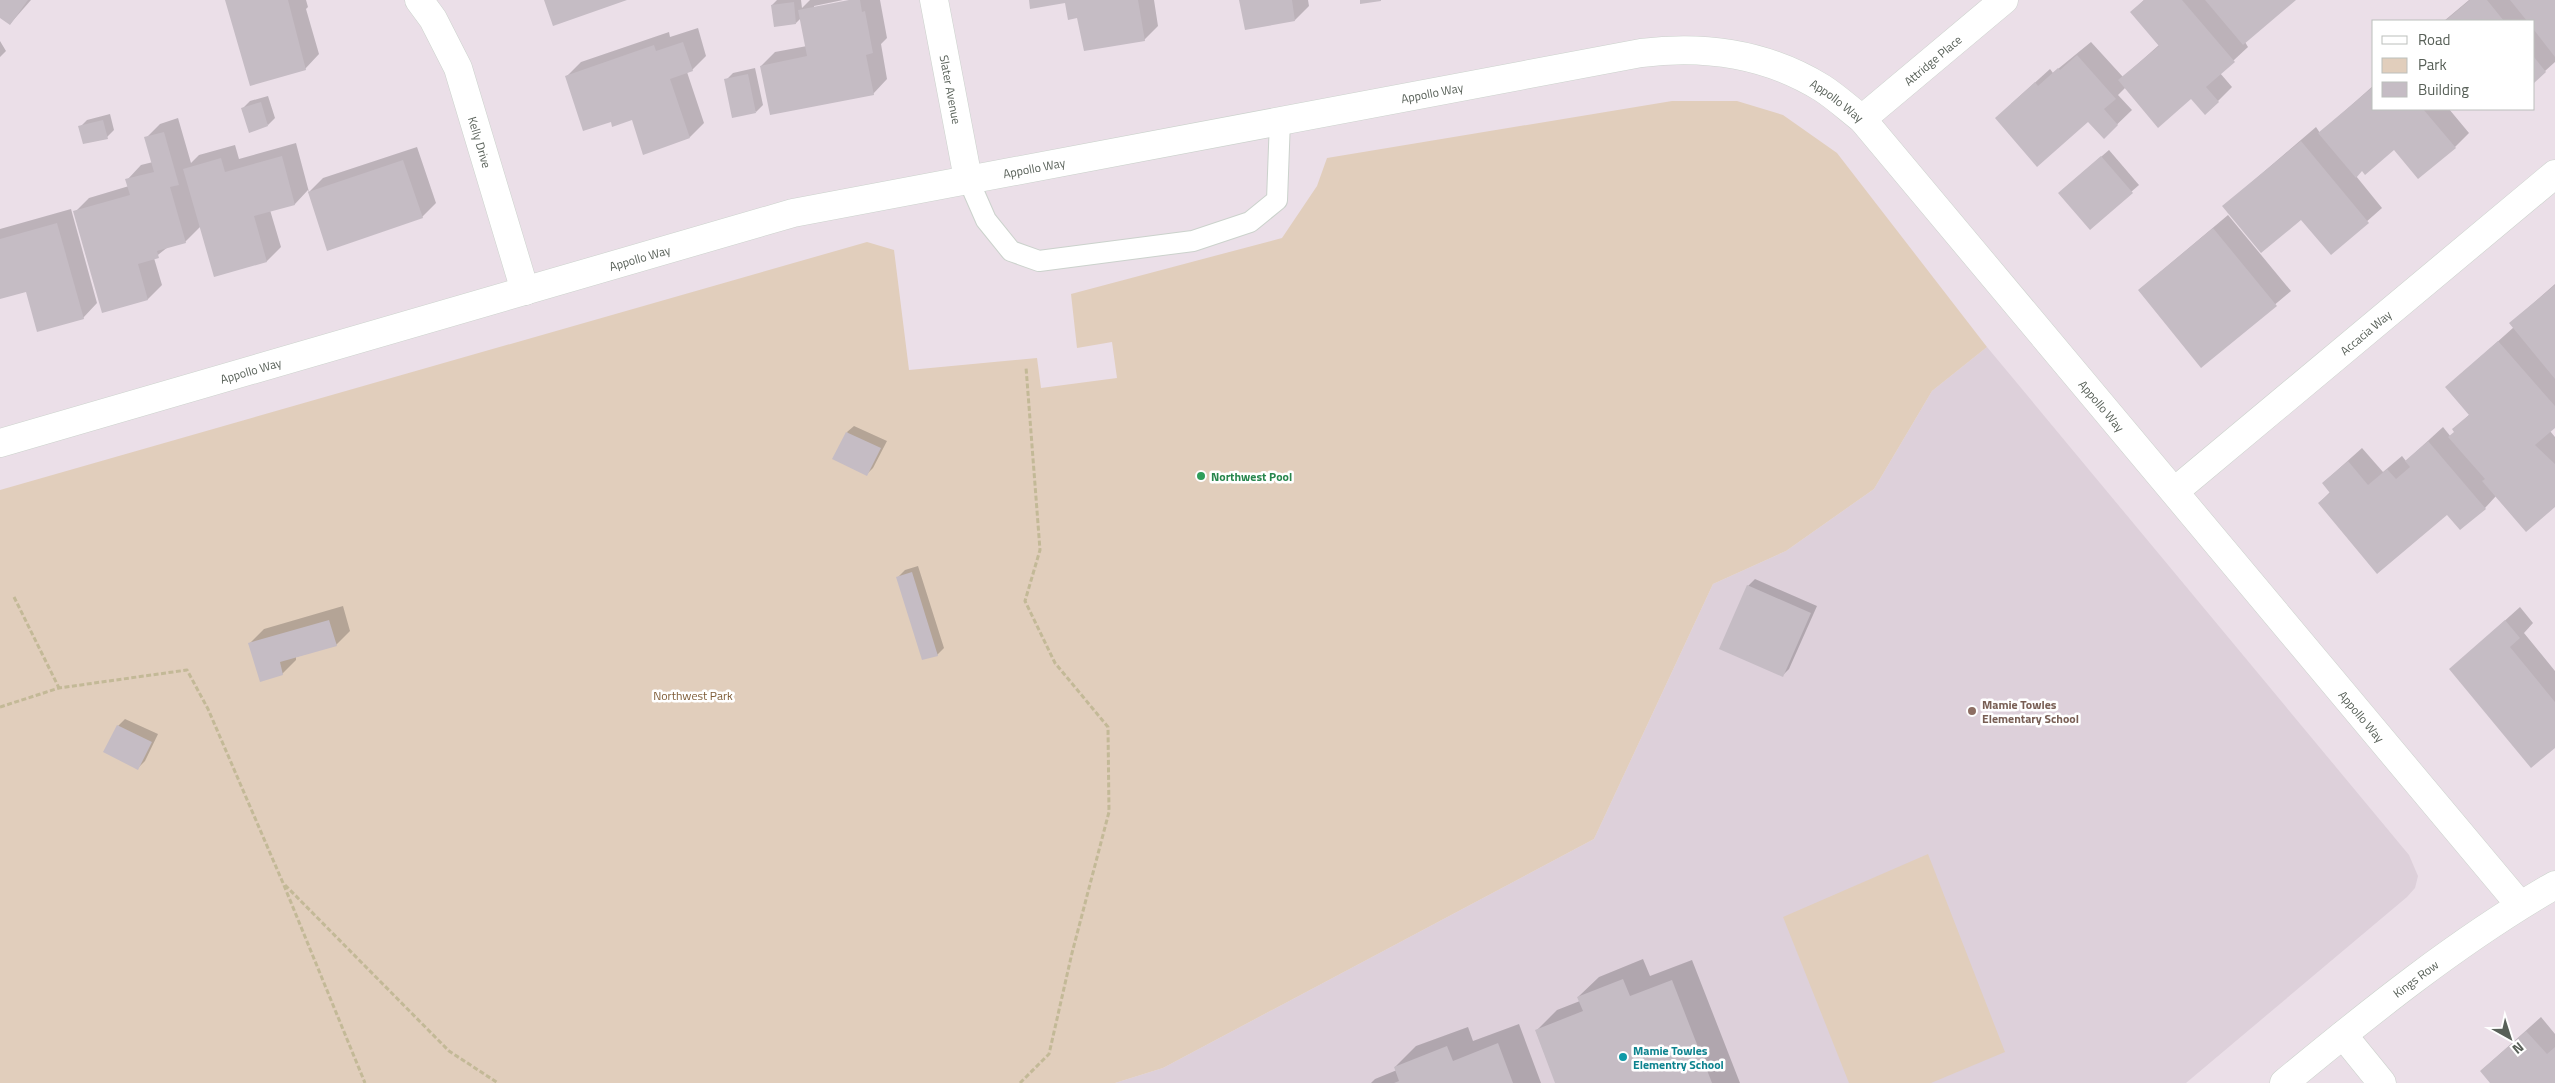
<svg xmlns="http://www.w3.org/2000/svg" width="2555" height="1083" viewBox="0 0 2555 1083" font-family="'Titillium Web',sans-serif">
	<rect width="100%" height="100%" fill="#ebdfe8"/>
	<path fill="#ddd0da" d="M1987,347l422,508 9,21 -3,12 -8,9 -221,186h-1071l48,-15 431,-229 119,-255 73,-33 88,-62 58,-98z"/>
	<path fill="#e1cebc" d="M1672,101h65l46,14 54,38 150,194 -55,44 -58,98 -88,62 -73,33 -119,255 -431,229 -48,15h-1115v-593l867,-248 27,8 15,120 128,-12 4,30 76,-10 -5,-36 -35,6 -6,-54 211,-56 35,-52 10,-28z
		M1928,854l77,198 -74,31h-82l-66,-166z"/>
	<path fill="#0003" d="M0,0h31l-21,24 -10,-7z
		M227,0h79l2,7 -2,2 13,45 -14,15z
		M777,0h24l1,8 8,-8h33l-29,6v2l42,-8h24l7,38 -6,6 6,35 -14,15 -112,-28 14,-14 32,-6 -6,-28 -5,5 -24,-18z
		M1030,0h124l4,26 -14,14 -66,-23 -12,-16z
		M1241,0h67l1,6 -14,14z
		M2144,0h150l-49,42 3,5 -28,26 12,14 -14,14 -92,-14 -8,8 14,15 -28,27 -16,-17 -77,-16 39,-35 3,4 38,-31 32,35 36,-32 -27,-33z
		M2469,0h86v62l-21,19v-60h-90z
		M698,28l8,28 -14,14 -5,2 17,51 -14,14 -57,-18 -21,1 -45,-44 14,-14 88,-30 1,5z
		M0,41l6,10 -6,6z
		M755,68l8,37 -7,7 -30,-32 7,-7z
		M2374,85v24h75l20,24 -14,14 -61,1 -32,22 -6,6 26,32 -51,45 -29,-35 -78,-12 92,-79 4,6z
		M268,96l7,22 -7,7 -25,-17 7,-7z
		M110,114l4,16 -7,7 -27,-10 7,-7z
		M178,118l13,45 8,-8 36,-10 4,14 57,-16 13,49 14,-14 94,-31 19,56 -14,14 -94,32 -20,-59 -13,14 -25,6 11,37 -14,14 -52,15 -14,-50 -16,16 -17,5 -14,11 8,27 -14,14 -45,13 -28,-100 14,-14 40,-12 -2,-6 14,-15 12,-3 -7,-24 14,-14z
		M2109,150l30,35 -49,43 -23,-42z
		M71,209l26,94 -14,15 -56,-27 -27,7v-69z
		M2228,215l63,76 -89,75 -63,-76z
		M2555,284v142l-5,5 5,6v68l-59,-9 -11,12 -38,5 -128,-10 11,-11 -7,-9 39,-35 21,24 19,-16 4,5 37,-34 8,10 5,-5 -2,-3 16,-15 -23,-27 67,-60 -3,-4z
		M854,426l33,15 -14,27 -7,7 -19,-43z
		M918,566l26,82 -7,7 -39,-78 7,-7z
		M1755,579l62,27 -28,63 -7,7 -34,-90z
		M343,606l7,25 -14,14 -40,12v3l-14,14 -32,-31 14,-14z
		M2520,607l13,16 -9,10 31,38v76l-104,-78z
		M125,719l33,15 -13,27 -7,7 -20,-42z
		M1643,959l7,17 42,-16 48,123h-184l-20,-52 21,-21 23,-9 -2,-4 21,-20z
		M2541,1017l14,17v49h-63l-11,-12z
		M1519,1024l22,59h-170l4,-4 22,-9 -2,-3 21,-21 52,-19 5,14z"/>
	<path fill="#c5bcc4" d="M0,0h28l-18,25 -10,-7z
		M225,0h63l18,70 -56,16z
		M544,0h83l-74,26z
		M849,0h11l2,12 3,-1 8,42 -7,2 8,40 -104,20 -10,-49 47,-10 -9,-46z
		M1029,0h109l7,41 -61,10 -7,-33 -9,2 -3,-17 -35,6z
		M1239,0h53l3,21 -50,9z
		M1360,0h21v1l-21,3z
		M2144,0h38l53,62 -29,25 13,15 -14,13 -14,-16 -33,29 -40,-48 41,-34 -29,-34z
		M2205,0h91l-53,45z
		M2470,0h17l17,21h-59z
		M2510,0h45v57l-21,-27v-9h-7z
		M794,2l2,22 -22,3 -3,-22z
		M683,42l10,29 -23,8 20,59 -47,17 -11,-35 -20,7 -1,-5 -28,9 -18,-55 89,-31 2,6z
		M2077,55l39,44 -12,10 14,16 -14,14 -16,-17 -51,45 -42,-49 40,-36 3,4 20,-18 2,2z
		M2534,57l12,15 -12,11z
		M748,74l8,39 -24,5 -8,-39z
		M2374,86v23h49l33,39 -38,31 -24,-29 -29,25 -3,-4 -6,7 -38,-45z
		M261,102l7,24 -19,7 -8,-25z
		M103,120l5,19 -25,5 -5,-18z
		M164,132l15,53 -9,2 16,56 -29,8 2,7 -21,6 10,36 -46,13 -29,-102 57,-16 -5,-16 29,-7 -10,-35z
		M2301,141l68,82 -38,32 -30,-35 -40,33 -39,-47z
		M282,156l13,49 -41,11 13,46 -53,15 -31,-108 38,-11 4,14z
		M2101,156l32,37 -43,37 -32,-37z
		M403,160l20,58 -96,33 -19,-59z
		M57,223l27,96 -47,13 -11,-40 -26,7v-60z
		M2213,228l64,78 -76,62 -63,-78z
		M2555,285v94l-46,-56z
		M2498,341l57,65v22l-20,17 20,19v43l-29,25 -44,-51 3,-2 -37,-42 6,-5 -2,-3 17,-14 -24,-28z
		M846,432l35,16 -14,28 -35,-17z
		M2428,441l58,68 -26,21 -13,-15 -70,59 -59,-71 12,-10 -8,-10 26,-22 20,24 19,-16 9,10 14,-12 -5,-6z
		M912,572l26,84 -16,4 -26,-83z
		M1747,585l64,28 -28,64 -64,-28z
		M329,620l8,26 -57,16 3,13 -23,7 -12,-39z
		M2505,620l15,18 -10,9 45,55v46l-24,20 -82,-99z
		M117,725l35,17 -14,28 -35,-18z
		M1623,979l7,17 42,-16 40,103h-157l-20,-53 48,-19 -6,-14z
		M2526,1031l21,23 8,-7v36h-65l-10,-12z
		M1498,1043l15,40h-119l5,-2 -5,-14 53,-21 6,15z"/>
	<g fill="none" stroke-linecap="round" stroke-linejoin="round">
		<g stroke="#cbd2cc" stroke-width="22">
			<path id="service" d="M968,179l18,41 25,31 28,10 154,-20 57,-19 27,-22 3,-80"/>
		</g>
		<g stroke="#cbd2cc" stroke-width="29">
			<g id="minor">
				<path id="s1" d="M419,0l14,19 25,49 67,223"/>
				<path id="s2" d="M934,0l34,179"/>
				<path id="s3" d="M1862,119l142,-119"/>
				<path id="s4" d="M0,443l793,-230 848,-160c64,-8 126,1 181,35 14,9 27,21 40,31l658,786"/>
				<path id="s5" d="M2175,491l380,-317"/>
				<path d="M2343,1035l39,48"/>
			</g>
		</g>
		<g stroke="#cad3cb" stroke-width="29">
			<g id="secondary">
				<path id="s6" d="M2284,1083c86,-71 174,-142 271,-198"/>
			</g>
		</g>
		<path stroke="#c3b997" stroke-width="3" stroke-dasharray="5 2.5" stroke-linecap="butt" d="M14,597l45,91
			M0,707l59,-19 128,-18 21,39 75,174 82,200
			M285,885l164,166 49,32
			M1020,1083l29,-29 23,-101 37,-141 -1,-85 -53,-64 -30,-62 15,-51 -14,-183"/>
		<use href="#service" stroke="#fff" stroke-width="20"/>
		<use href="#minor" stroke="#fff" stroke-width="28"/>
		<use href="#secondary" stroke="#fff" stroke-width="28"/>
	</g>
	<circle fill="#2e9e5b" stroke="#fff" stroke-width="2" cx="1201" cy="476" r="5"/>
	<circle fill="#8d6e63" stroke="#fff" stroke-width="2" cx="1972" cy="711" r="5"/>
	<circle fill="#0f9aa8" stroke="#fff" stroke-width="2" cx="1623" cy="1057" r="5"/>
	<g text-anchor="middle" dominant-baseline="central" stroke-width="5" stroke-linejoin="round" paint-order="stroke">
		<g font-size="12" fill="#586058" stroke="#fff">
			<text stroke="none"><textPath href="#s3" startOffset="92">Attridge Place</textPath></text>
			<text stroke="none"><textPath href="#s2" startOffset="91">Slater Avenue</textPath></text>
			<text stroke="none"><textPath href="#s4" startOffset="1476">Appollo Way</textPath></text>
			<text stroke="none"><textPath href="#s4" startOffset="1896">Appollo Way</textPath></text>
			<text stroke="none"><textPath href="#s1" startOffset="156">Kelly Drive</textPath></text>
			<text stroke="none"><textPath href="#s4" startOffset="1071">Appollo Way</textPath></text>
			<text stroke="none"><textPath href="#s4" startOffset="666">Appollo Way</textPath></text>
			<text stroke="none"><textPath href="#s5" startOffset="248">Accacia Way</textPath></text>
			<text stroke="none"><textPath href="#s4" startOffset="261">Appollo Way</textPath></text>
			<text stroke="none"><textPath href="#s4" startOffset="2301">Appollo Way</textPath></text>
			<text stroke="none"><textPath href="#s4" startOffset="2706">Appollo Way</textPath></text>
			<text stroke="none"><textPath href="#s6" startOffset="168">Kings Row</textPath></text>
		</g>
		<g font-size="12" font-weight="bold" fill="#27864d" stroke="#fff" text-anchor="start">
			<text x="1211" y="476">Northwest Pool</text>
		</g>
		<g font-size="12" fill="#7f5d38" stroke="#fff">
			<text x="693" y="695">Northwest Park</text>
		</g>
		<g font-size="12" font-weight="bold" fill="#785e54" stroke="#fff" text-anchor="start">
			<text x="1982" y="704">Mamie Towles<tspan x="1982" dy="14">Elementary School</tspan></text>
		</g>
		<g font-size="12" font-weight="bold" fill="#0d838f" stroke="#fff" text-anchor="start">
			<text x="1633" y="1050">Mamie Towles<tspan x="1633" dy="14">Elementry School</tspan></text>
		</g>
	</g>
	<rect x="2372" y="20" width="162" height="90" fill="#ffffff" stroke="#bcbfbc"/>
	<rect x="2382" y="36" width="25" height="8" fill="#ffffff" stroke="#bcbfbc"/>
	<text x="2418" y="45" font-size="15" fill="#586058">Road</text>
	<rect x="2382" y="58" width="25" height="15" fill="#e1cebc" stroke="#bcbfbc"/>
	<text x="2418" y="70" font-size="15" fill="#586058">Park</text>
	<rect x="2382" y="82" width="25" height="15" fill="#c5bcc4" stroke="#bcbfbc"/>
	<text x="2418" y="95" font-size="15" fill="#586058">Building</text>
	<g transform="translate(2510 1038) rotate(141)" stroke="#ffffff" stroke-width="4" paint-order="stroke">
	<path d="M0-4L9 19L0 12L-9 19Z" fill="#586058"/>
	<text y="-8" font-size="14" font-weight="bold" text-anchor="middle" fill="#586058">N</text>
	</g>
</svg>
